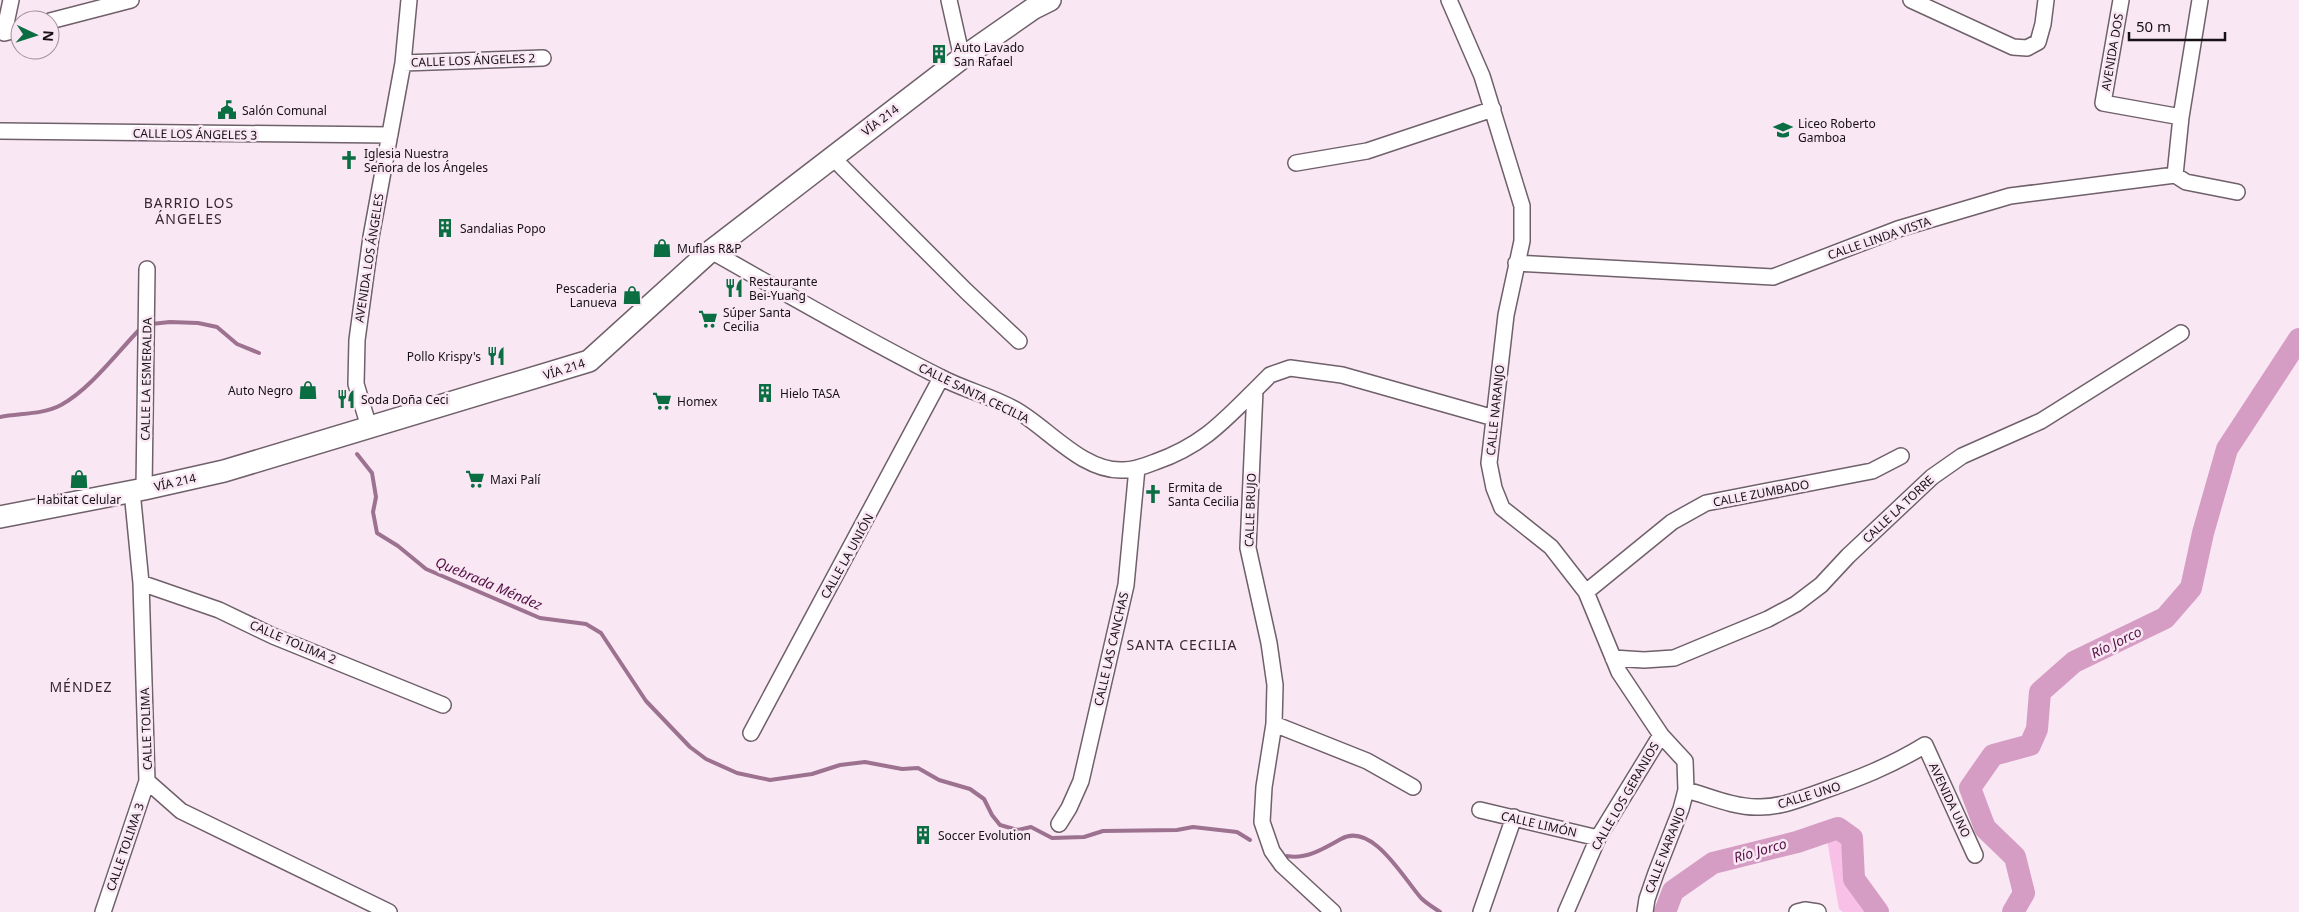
<svg xmlns="http://www.w3.org/2000/svg" width="2299" height="912" viewBox="0 0 2299 912" font-family="'Noto Sans',sans-serif">
	<rect width="100%" height="100%" fill="#f9e7f3"/>
	<path fill="#f8c0e7" d="M1843,839l5,4v37l25,32h-30l-4,-3 -12,-69z"/>
	<g fill="none" stroke-linecap="round" stroke-linejoin="round">
		<path stroke="#9c7290" stroke-width="4" d="M151,324l19,-2 28,1 19,4 20,17 22,9
			M0,417c20,-4 42,-2 61,-12 29,-16 55,-51 78,-75
			M357,454l15,19 4,24 -3,15 4,21 21,13 28,23 114,49 46,6 15,9 45,68 44,46 16,12 31,14 33,7 42,-6 28,-9 25,-3 37,7 16,-1 21,12 31,9 14,10 8,16 8,10 18,5 13,-3 21,11 32,-1 19,-6 74,-1 16,-3 44,5 13,8
			M1287,856c19,4 38,-8 54,-17 31,-18 63,40 80,59 5,5 13,10 19,14"/>
		<path stroke="#d59cc4" stroke-width="22" d="M1665,912l8,-21 40,-28 84,-21 41,-14 14,10 2,41 24,33
			M2013,912l11,-19 -9,-36 -30,-29 -15,-40 23,-33 37,-10 7,-16 3,-37 34,-30 91,-44 26,-30 12,-55 24,-84 72,-110"/>
		<g stroke="#6f606a" stroke-width="18">
			<path id="street" d="M11,0l-7,33 16,-4
				M949,0l13,58
				M1449,0l33,76 40,130v35l-16,74 -17,148 5,25 8,20 49,39 35,45 33,80 42,63 24,26 1,29 -5,19 -25,64 -9,26 -2,13
				M1911,0l102,47 14,1 11,-6 5,-18 3,-24
				M2121,0l-18,103 78,14
				M50,21l81,-21
				M403,63l140,-5
				M0,131l390,4
				M832,157l134,134 53,50
				M1296,163l71,-12 126,-42
				M2175,175l6,-58 19,-117
				M711,251c76,43 151,87 229,126 24,13 52,19 76,33 33,19 67,62 107,60 11,0 22,-4 32,-8 46,-16 67,-39 100,-72
				M1516,263l257,14 125,-48 112,-33 165,-21 11,7 51,10
				M369,427l-13,-43 1,-44 14,-103 32,-174 6,-63
				M144,489l3,-220
				M132,491l9,92 6,198 34,30 208,101
				M141,583l78,27 54,26 170,69
				M1586,592l86,-70 34,-19 166,-32 29,-15
				M1613,658l31,2 30,-2 94,-39 28,-15 25,-19 27,-29 84,-79 30,-21 79,-35 140,-88
				M1274,724l93,37 46,26
				M751,733l190,-355
				M1686,790c23,6 47,17 71,17 22,1 43,-8 63,-15 37,-13 71,-26 105,-47l50,110
				M1480,810l118,28
				M1059,824l10,-16 12,-27 45,-196 11,-117
				M103,912l44,-131
				M1333,912l-51,-47 -10,-14 -10,-29 2,-35 10,-63 1,-39 -6,-42 -21,-95 7,-158 15,-15 20,-7 52,7 152,43
				M1481,912l33,-95
				M1566,912l32,-74 63,-103
				M1797,912l8,-2 13,2"/>
		</g>
		<g stroke="#6f606a" stroke-width="24">
			<path id="secondary" d="M0,517l144,-28 80,-18 365,-110 118,-107 255,-196 72,-50 16,-8"/>
		</g>
		<use href="#street" stroke="#fff" stroke-width="15"/>
		<use href="#secondary" stroke="#fff" stroke-width="21"/>
	</g>
	<defs>
		<g id="building-bare" transform="scale(1.5)"><path d="M-4-6H4V6H1V3H-1V6H-4ZM-2.5-4.3h1.7v1.8h-1.7ZM.8-4.3h1.7v1.8H.8ZM-2.5-1h1.7V.8h-1.7ZM.8-1h1.7V.8H.8Z" fill="#0b6e43" stroke="#f9e7f3" stroke-width="2.5" paint-order="stroke"/></g>
		<g id="civic-bare" transform="scale(1.5)"><path d="M-.6-6.5H3V-4.5H.6V-3L4-1V1h2V6H-6V1h2V-1L-.6-3ZM-1.2 2.5V6h2.4V2.5Z" fill="#0b6e43" stroke="#f9e7f3" stroke-width="2.5" paint-order="stroke"/></g>
		<g id="school-bare" transform="scale(1.5)"><path d="M0-5L7-2L0 1L-7-2ZM-4 1L0 2.5L4 1V4Q0 6-4 4Z" fill="#0b6e43" stroke="#f9e7f3" stroke-width="2.5" paint-order="stroke"/></g>
		<g id="church-bare" transform="scale(1.5)"><path d="M-1.2-6h2.4v3.5h3.3v2.4h-3.3V6h-2.4V-.1h-3.3v-2.4h3.3Z" fill="#0b6e43" stroke="#f9e7f3" stroke-width="2.5" paint-order="stroke"/></g>
		<g id="shop-bare" transform="scale(1.5)"><path d="M-5-2.5h2.3a2.7 3.5 0 0 1 5.4 0H5L5.5 6h-11ZM-1.5-2.5h3a1.5 2.3 0 0 0-3 0Z" fill="#0b6e43" stroke="#f9e7f3" stroke-width="2.5" paint-order="stroke"/></g>
		<g id="restaurant-bare" transform="scale(1.5)"><path d="M-5-6h1v4h1v-4h1v4h1v-4h1v5L-1.5 .5V6h-2V.5L-5-1ZM5-6V6H3V1.5H1.5Q1.5-4 5-6Z" fill="#0b6e43" stroke="#f9e7f3" stroke-width="2.5" paint-order="stroke"/></g>
		<g id="supermarket-bare" transform="scale(1.5)"><path d="M-6-5.5h2.5l.6 2H6L4.5 2H-2.5L-4.4-4H-6ZM-1.5 3.2a1.3 1.3 0 1 0 .1 0ZM3 3.2a1.3 1.3 0 1 0 .1 0Z" fill="#0b6e43" stroke="#f9e7f3" stroke-width="2.5" paint-order="stroke"/></g>
	</defs>
	<g fill-rule="evenodd">
		<use href="#building-bare" x="939" y="54"/>
		<use href="#civic-bare" x="227" y="110"/>
		<use href="#school-bare" x="1783" y="130"/>
		<use href="#church-bare" x="349" y="160"/>
		<use href="#building-bare" x="445" y="228"/>
		<use href="#shop-bare" x="662" y="248"/>
		<use href="#restaurant-bare" x="734" y="288"/>
		<use href="#shop-bare" x="632" y="295"/>
		<use href="#supermarket-bare" x="708" y="319"/>
		<use href="#restaurant-bare" x="496" y="356"/>
		<use href="#shop-bare" x="308" y="390"/>
		<use href="#building-bare" x="765" y="393"/>
		<use href="#restaurant-bare" x="346" y="399"/>
		<use href="#supermarket-bare" x="662" y="401"/>
		<use href="#shop-bare" x="79" y="479"/>
		<use href="#supermarket-bare" x="475" y="479"/>
		<use href="#church-bare" x="1153" y="494"/>
		<use href="#building-bare" x="923" y="835"/>
	</g>
	<g text-anchor="middle" dominant-baseline="central" stroke-width="5" stroke-linejoin="round" paint-order="stroke">
		<g font-size="12" fill="#171115" stroke="#f9e7f3" text-anchor="start">
			<text x="954" y="47">Auto Lavado<tspan x="954" dy="14">San Rafael</tspan></text>
			<text x="242" y="110">Salón Comunal</text>
			<text x="1798" y="123">Liceo Roberto<tspan x="1798" dy="14">Gamboa</tspan></text>
			<text x="364" y="153">Iglesia Nuestra<tspan x="364" dy="14">Señora de los Ángeles</tspan></text>
			<text x="460" y="228">Sandalias Popo</text>
			<text x="677" y="248">Muflas R&amp;P</text>
			<text x="749" y="281">Restaurante<tspan x="749" dy="14">Bei-Yuang</tspan></text>
			<text x="617" y="288" text-anchor="end">Pescaderia<tspan x="617" dy="14">Lanueva</tspan></text>
			<text x="723" y="312">Súper Santa<tspan x="723" dy="14">Cecilia</tspan></text>
			<text x="481" y="356" text-anchor="end">Pollo Krispy's</text>
			<text x="293" y="390" text-anchor="end">Auto Negro</text>
			<text x="780" y="393">Hielo TASA</text>
			<text x="361" y="399">Soda Doña Ceci</text>
			<text x="677" y="401">Homex</text>
			<text x="490" y="479">Maxi Palí</text>
			<text x="1168" y="487">Ermita de<tspan x="1168" dy="14">Santa Cecilia</tspan></text>
			<text x="79" y="499" text-anchor="middle">Habitat Celular</text>
			<text x="938" y="835">Soccer Evolution</text>
		</g>
		<g font-size="12" fill="#171115" stroke="#f9e7f3">
			<text transform="translate(2112 52) rotate(-80)">AVENIDA DOS</text>
			<text transform="translate(473 60) rotate(-2)">CALLE LOS ÁNGELES 2</text>
			<text transform="translate(880 120) rotate(-37)">VÍA 214</text>
			<text transform="translate(195 134) rotate(1)">CALLE LOS ÁNGELES 3</text>
			<text transform="translate(1879 238) rotate(-19)">CALLE LINDA VISTA</text>
			<text transform="translate(369 258) rotate(-81)">AVENIDA LOS ÁNGELES</text>
			<text transform="translate(564 369) rotate(-18)">VÍA 214</text>
			<text transform="translate(146 379) rotate(-89)">CALLE LA ESMERALDA</text>
			<text transform="translate(974 393) rotate(26)">CALLE SANTA CECILIA</text>
			<text transform="translate(1495 410) rotate(-84)">CALLE NARANJO</text>
			<text transform="translate(175 482) rotate(-13)">VÍA 214</text>
			<text transform="translate(1761 493) rotate(-11)">CALLE ZUMBADO</text>
			<text transform="translate(1898 509) rotate(-43)">CALLE LA TORRE</text>
			<text transform="translate(1250 510) rotate(-88)">CALLE BRUJO</text>
			<text transform="translate(847 556) rotate(-61)">CALLE LA UNIÓN</text>
			<text transform="translate(293 642) rotate(23)">CALLE TOLIMA 2</text>
			<text transform="translate(1111 649) rotate(-77)">CALLE LAS CANCHAS</text>
			<text transform="translate(146 729) rotate(-92)">CALLE TOLIMA</text>
			<text transform="translate(1809 795) rotate(-17)">CALLE UNO</text>
			<text transform="translate(1625 796) rotate(-60)">CALLE LOS GERANIOS</text>
			<text transform="translate(1950 800) rotate(65)">AVENIDA UNO</text>
			<text transform="translate(1539 824) rotate(13)">CALLE LIMÓN</text>
			<text transform="translate(125 847) rotate(-71)">CALLE TOLIMA 3</text>
			<text transform="translate(1665 850) rotate(-69)">CALLE NARANJO</text>
		</g>
		<g font-size="14" letter-spacing="1" fill="#362832" stroke="#f9e7f3">
			<text x="189" y="202">BARRIO LOS<tspan x="189" dy="16">ÁNGELES</tspan></text>
			<text x="1182" y="644">SANTA CECILIA</text>
			<text x="81" y="686">MÉNDEZ</text>
		</g>
		<g font-size="14" font-style="italic" fill="#551147" stroke="#f9e7f3">
			<text transform="translate(489 583) rotate(23)">Quebrada Méndez</text>
			<text transform="translate(2116 642) rotate(-26)">Río Jorco</text>
			<text transform="translate(1760 850) rotate(-16)">Río Jorco</text>
		</g>
	</g>
	<g transform="translate(35 35) rotate(94)"><circle r="24" fill="#f9e7f3" stroke="#9f919a"/>
	<path d="M0-4L9 19L0 12L-9 19Z" fill="#0b6e43"/>
	<text y="-8" font-size="14" font-weight="bold" text-anchor="middle" fill="#171115">N</text>
	</g>
	<path d="M2129 32v8h96v-8" fill="none" stroke="#171115" stroke-width="2.5"/>
	<text x="2136" y="32" font-size="15" fill="#171115" stroke="#f9e7f3" stroke-width="4" paint-order="stroke">50 m</text>
</svg>
